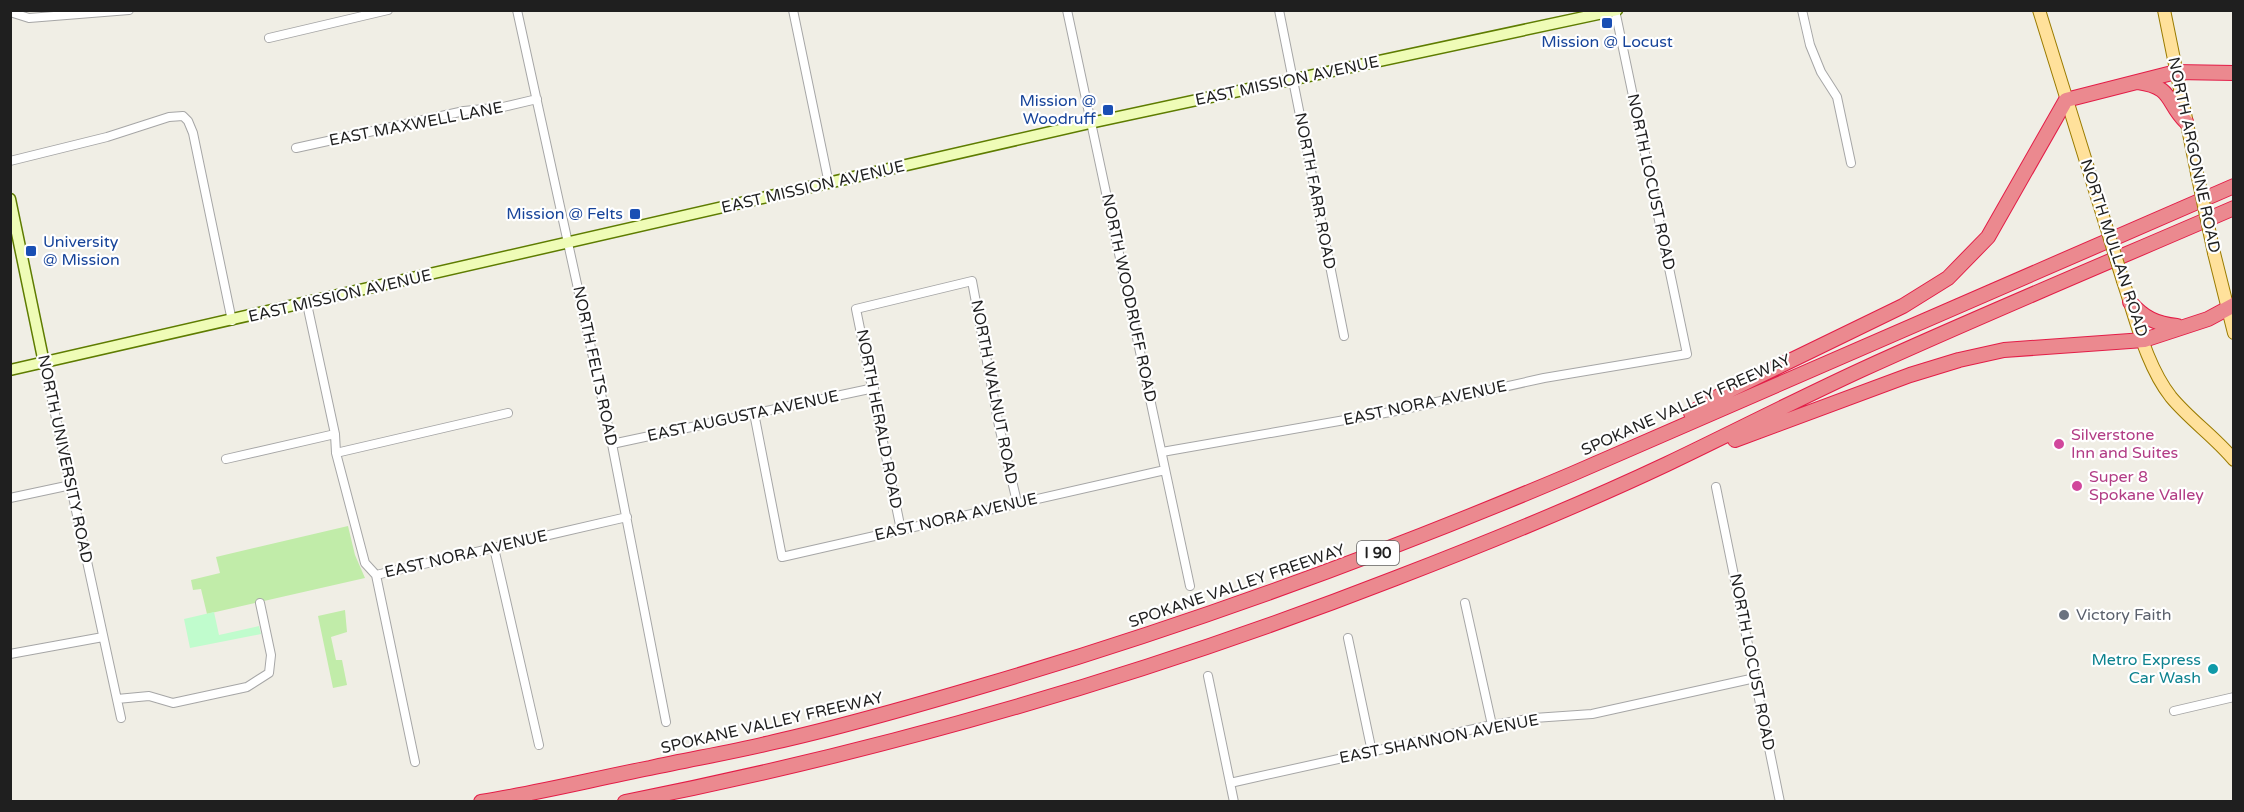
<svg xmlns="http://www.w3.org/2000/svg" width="2244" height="812" viewBox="0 0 2244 812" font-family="'Varela Round',sans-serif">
	<rect width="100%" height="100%" fill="#f0eee5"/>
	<path fill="#c1eca9" d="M348,526l7,29 10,23 -158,36 -6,-25 -8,1 -2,-10 29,-7 -4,-16z
		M345,610l2,22 -16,5 5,23h6l5,25 -14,3 -15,-72z"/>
	<path fill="#c0fccd" d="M214,612l5,23 40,-9 2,8 -71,14 -6,-29z"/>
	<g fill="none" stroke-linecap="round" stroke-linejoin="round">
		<g stroke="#a6a6a6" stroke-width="10">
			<path id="street" d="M517,10l95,434 54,278
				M793,10l36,174
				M1067,10l123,576
				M1279,10l65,326
				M1802,10l8,35 11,27 16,25 14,66
				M10,12l19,6 100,-8
				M269,38l119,-28
				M296,148l168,-37 39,-4 34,-8
				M10,161l97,-24 62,-20 14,-1 5,5 5,12 39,188
				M307,304l28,130 1,19 29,110 11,12 39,187
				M44,363l77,355
				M754,413l28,144 383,-87
				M612,444l262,-56
				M1162,452l234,-41 148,-33 143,-24 -72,-344
				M336,453l172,-40
				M226,459l109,-25
				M1716,487l64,315
				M10,498l61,-13
				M901,530l-45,-221 116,-28 27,145 18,76
				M494,548l45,197
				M376,575l251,-58
				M1465,603l27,122
				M1348,638l24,114
				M10,654l93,-17
				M1208,676l26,126
				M117,699l32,-3 24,7 74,-16 22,-14 2,-18 -11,-52
				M2174,711l60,-14
				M1230,783l262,-58 42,-7 58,-4 163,-36"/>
		</g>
		<g stroke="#5e7c00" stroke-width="13">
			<path id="secondary" d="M10,199l34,164
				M10,370l1080,-247 527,-113"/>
		</g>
		<g stroke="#9a7b00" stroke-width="14">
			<path id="primary" d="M2039,10l63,203
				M2164,10l33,163
				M2214,253l20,80
				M2123,281c13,38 23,84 48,116 19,23 44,40 63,63"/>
		</g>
		<g stroke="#e31d47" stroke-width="16">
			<path id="highway" d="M2138,82c36,5 28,21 48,40
				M2130,302c14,16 26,22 47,24
				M1691,413l33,-20 179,-87 45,-28 40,-41 78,-137 110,-28 58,1
				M1735,440l175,-65 49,-15 45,-10 140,-10 64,-21 26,-14
				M481,802c57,-9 113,-23 169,-34 41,-9 83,-16 124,-26 72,-16 144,-37 215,-58 200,-59 392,-129 583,-210l662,-288
				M625,802c263,-52 522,-127 771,-224 91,-35 182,-72 271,-114 65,-31 129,-64 194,-94 123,-56 248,-108 373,-162"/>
		</g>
		<use href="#street" stroke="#fff" stroke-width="8"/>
		<use href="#secondary" stroke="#effcb7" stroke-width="10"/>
		<use href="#primary" stroke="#ffe19b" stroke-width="12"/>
		<use href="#highway" stroke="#eb898f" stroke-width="14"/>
		<g stroke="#9a7b00" stroke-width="14" stroke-linecap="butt">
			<path id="primary-bridge" d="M2197,173l17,80
				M2102,213l21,68"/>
		</g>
		<use href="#primary-bridge" stroke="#ffe19b" stroke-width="12"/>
	</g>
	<g fill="#1a4fb4" stroke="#fff" stroke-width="2">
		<rect x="1601" y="17" width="12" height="12" rx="3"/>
		<rect x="1102" y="104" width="12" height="12" rx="3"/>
		<rect x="629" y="208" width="12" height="12" rx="3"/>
		<rect x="25" y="245" width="12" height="12" rx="3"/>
	</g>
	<g fill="#d1479c" stroke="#fff" stroke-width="2">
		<circle cx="2059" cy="444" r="6"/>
		<circle cx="2077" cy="486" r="6"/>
	</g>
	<circle fill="#6b7280" stroke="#fff" stroke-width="2" cx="2064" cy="615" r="6"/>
	<circle fill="#0f9aa8" stroke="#fff" stroke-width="2" cx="2213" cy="669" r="6"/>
	<g text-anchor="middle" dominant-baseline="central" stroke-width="4.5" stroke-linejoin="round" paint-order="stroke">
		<rect fill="#fff" stroke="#626262" stroke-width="1.5" x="1357" y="541" width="42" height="24" rx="4.5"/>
		<g font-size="15" font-weight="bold" fill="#1f1f1f">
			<text x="1378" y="553">I 90</text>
		</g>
		<g font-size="16" fill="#164399" stroke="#fff" text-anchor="end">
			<text x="1607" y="42" text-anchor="middle">Mission @ Locust</text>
			<text x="1096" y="101">Mission @<tspan x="1096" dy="18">Woodruff</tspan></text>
			<text x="623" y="214">Mission @ Felts</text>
			<text x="43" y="242" text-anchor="start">University<tspan x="43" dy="18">@ Mission</tspan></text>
		</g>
		<g font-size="16" fill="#1f1f1f" stroke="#fff">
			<text transform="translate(1287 81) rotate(-12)">EAST MISSION AVENUE</text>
			<text transform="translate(416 124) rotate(-11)">EAST MAXWELL LANE</text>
			<text transform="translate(2194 155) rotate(78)">NORTH ARGONNE ROAD</text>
			<text transform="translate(1651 182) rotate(78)">NORTH LOCUST ROAD</text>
			<text transform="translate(813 187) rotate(-13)">EAST MISSION AVENUE</text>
			<text transform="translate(1315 191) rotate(79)">NORTH FARR ROAD</text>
			<text transform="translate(2114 248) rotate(72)">NORTH MULLAN ROAD</text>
			<text transform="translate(340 296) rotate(-13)">EAST MISSION AVENUE</text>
			<text transform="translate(1129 298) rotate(78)">NORTH WOODRUFF ROAD</text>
			<text transform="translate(595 366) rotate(78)">NORTH FELTS ROAD</text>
			<text transform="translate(994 392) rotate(79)">NORTH WALNUT ROAD</text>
			<text transform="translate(1425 403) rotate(-12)">EAST NORA AVENUE</text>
			<text transform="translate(1686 405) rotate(-24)">SPOKANE VALLEY FREEWAY</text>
			<text transform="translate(743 416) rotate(-12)">EAST AUGUSTA AVENUE</text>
			<text transform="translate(879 419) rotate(79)">NORTH HERALD ROAD</text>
			<text transform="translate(65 459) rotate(78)">NORTH UNIVERSITY ROAD</text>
			<text transform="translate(956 517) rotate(-13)">EAST NORA AVENUE</text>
			<text transform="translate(466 554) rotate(-13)">EAST NORA AVENUE</text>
			<text transform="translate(1237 586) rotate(-19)">SPOKANE VALLEY FREEWAY</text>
			<text transform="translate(1752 662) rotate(79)">NORTH LOCUST ROAD</text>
			<text transform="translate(772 723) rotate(-13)">SPOKANE VALLEY FREEWAY</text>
			<text transform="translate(1439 739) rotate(-11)">EAST SHANNON AVENUE</text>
		</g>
		<g font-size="16" fill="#b23c85" stroke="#fff" text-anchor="start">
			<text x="2071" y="435">Silverstone<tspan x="2071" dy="18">Inn and Suites</tspan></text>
			<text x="2089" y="477">Super 8<tspan x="2089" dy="18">Spokane Valley</tspan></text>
		</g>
		<g font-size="16" fill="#5b616d" stroke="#fff" text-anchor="start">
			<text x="2076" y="615">Victory Faith</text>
		</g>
		<g font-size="16" fill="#0d838f" stroke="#fff" text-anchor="end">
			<text x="2201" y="660">Metro Express<tspan x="2201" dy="18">Car Wash</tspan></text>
		</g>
	</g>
	<rect width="2244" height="812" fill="none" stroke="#1f1f1f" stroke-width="24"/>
</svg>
